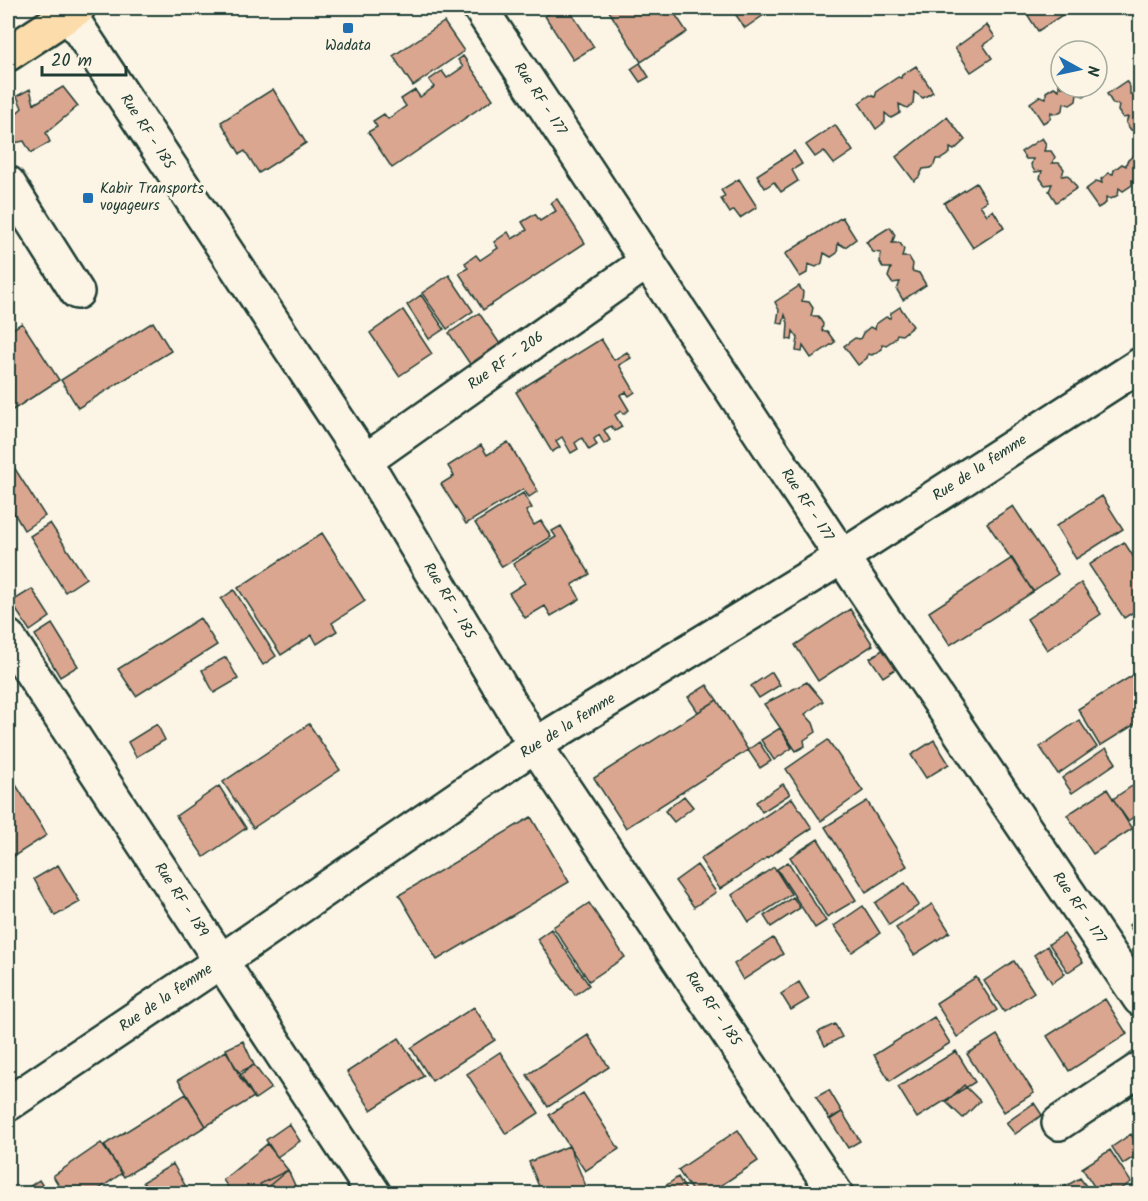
<svg xmlns="http://www.w3.org/2000/svg" width="1148" height="1201" viewBox="0 0 1148 1201" font-family="Kalam,sans-serif">
	<rect width="100%" height="100%" fill="#fcf5e5"/>
	<filter id="ink" filterUnits="userSpaceOnUse"><feTurbulence type="fractalNoise" baseFrequency=".0167" numOctaves="2"/><feDisplacementMap in="SourceGraphic" scale="12" xChannelSelector="R" yChannelSelector="G"/><feConvolveMatrix kernelMatrix="1 2 1 2 8 2 1 2 1" color-interpolation-filters="sRGB"/></filter>
	<g filter="url(#ink)">
		<path fill="#dba690" stroke="#1f3d34" stroke-width="1.5" d="M559,8h9l26,39 -21,13 -28,-44z
			M607,8h64l16,24 -46,30z
			M731,8h43l-29,20z
			M1023,8h50l-35,23z
			M444,22l20,29 -51,35 -20,-30z
			M987,25l8,12 -12,8 9,13 -21,14 -16,-24z
			M463,56l30,43 -101,69 -24,-36 9,-5 -4,-6 11,-7 4,5 18,-13 -5,-7 14,-9 5,7 14,-10 -5,-7 13,-9 5,7 16,-11 -5,-7z
			M640,63l9,14 -9,5 -9,-13z
			M916,66l17,26 -10,6 -9,-6 -1,12 -6,4 -8,-4 1,9 -9,5 -6,-5v9l-9,7 -17,-26 11,-8 5,2 2,-6 21,-14 3,1 1,-3z
			M1126,81l4,6v7l6,1 4,6 -3,7h3v36l-5,-8 3,-5 -7,-1 -5,-7 2,-6 -5,1 -5,-7 1,-6 -6,-1 -6,-10z
			M1061,82v5h32l1,2 -10,7 -7,-2 -1,7 -6,4 -6,-2 -1,7 -7,4 -5,-2 -1,7 -7,4 -13,-20 10,-7 6,2v-6l8,-5 5,3v-7z
			M63,87l15,19 -32,27 4,9 -19,11 -7,-12 -16,3v-23l14,-13 -5,-12 13,-7 4,15z
			M273,89l33,54 -47,30 -14,-22 -5,3 -19,-32z
			M947,117l18,23 -11,10 -4,-2v5l-9,6h-5l-2,6 -4,3 -7,1 -4,8 -5,4 -18,-24z
			M835,125l18,26 -19,13 -10,-13 -9,6 -9,-12z
			M1042,138l4,6 -2,7h7l4,6 -3,6h7l5,6 -2,7 6,-1 9,13 -21,14 -7,-11 3,-7 -7,1 -5,-7 2,-7 -7,1 -4,-7 2,-6h-7l-5,-7z
			M794,151l8,13 -10,6 6,11 -17,11 -7,-10 -9,6 -8,-13z
			M1133,156l7,11v12l-3,3 -5,-2v5l-9,6 -4,-3 -1,7 -7,4 -5,-2v6l-8,5 -13,-18 12,-9 5,2 -1,-4 8,-6 4,1 1,-4 8,-6 4,2 1,-5z
			M739,179l18,28 -17,11 -6,-8 -4,3 -9,-14 4,-3 -4,-6z
			M976,183l11,18 -7,4 7,10 6,-5 11,18 -31,20 -29,-45z
			M557,199l28,44 -102,67 -24,-37 9,-5 -3,-5 11,-8 4,5 18,-12 -4,-6 14,-10 4,7 15,-9 -5,-8 13,-8 5,7 16,-10 -5,-8z
			M842,217l14,22 -11,8 -7,-4 -1,10 -6,4 -7,-4 -2,10 -6,4 -8,-3 -1,9 -7,4 -15,-23z
			M890,227l5,8 -3,8h8l4,6 -2,8h7l4,7 -1,7 7,2 7,12 -23,15 -6,-10 3,-8 -8,1 -4,-6 3,-9h-8l-3,-6 1,-9 -8,-1 -7,-10z
			M449,275l24,36 -26,18 -25,-36z
			M799,286l4,6 -1,9 7,1 4,6 -2,8h7l5,8 -1,7h5l8,11 -24,16 -8,-12 -1,6 -6,-1 2,-13 -5,-7 -1,9 -5,-1 1,-16 -3,-8 -2,9 -6,-1 2,-13 -4,-8z
			M421,295l23,34 -15,10 -22,-34z
			M900,307l13,19 -11,9 -5,-1 -2,5 -9,6 -4,-1v5l-10,6 -4,-1 -1,4 -9,7 -14,-19 11,-8 5,1 3,-6 7,-6 5,2 1,-5 10,-7 4,1 1,-5z
			M403,310l29,44 -33,22 -29,-43z
			M479,313l21,31 -30,20 -21,-31z
			M153,322l18,29 -93,57 -17,-28z
			M22,323l37,57 -51,33v-81z
			M601,339l13,21 13,-8 4,6 -12,7 16,27 -6,4 -3,-4 -6,3 9,15 -6,4 -2,-3 -6,4 7,12 -7,4 -4,-5 -7,4 6,10 -6,4 -5,-9 -5,4 3,6 -8,5 -7,-12 -7,5 3,6 -7,4 -9,-16 -6,4 4,6 -8,5 -36,-60z
			M508,442l30,49 -9,6 -6,-8 -57,35 -25,-40 13,-8 -6,-10 33,-21 6,10z
			M10,461l35,55 -21,14 -16,-27v-40z
			M523,493l9,15 -6,3 8,14 7,-4 10,16 -49,30 -27,-44z
			M1102,496l21,33 -47,30 -20,-33z
			M1013,506l45,68 -25,17 -46,-68z
			M50,523l36,55 -21,14 -35,-56z
			M561,526l29,48 -18,11 8,14 -29,17 -6,-10 -20,12 -16,-25 16,-10 -12,-19 43,-27 -4,-6z
			M322,533l43,68 -33,22 5,8 -20,13 -5,-9 -31,20 -43,-67z
			M1124,542l16,25v41l-16,10 -35,-53z
			M1012,558l21,34 -83,53 -21,-33z
			M1081,583l20,31 -54,36 -20,-31z
			M32,589l18,28 -20,14 -19,-29z
			M234,590l42,66 -13,9 -42,-66z
			M850,609l23,36 -55,36 -23,-36z
			M200,618l17,27 -81,51 -18,-27z
			M52,624l26,42 -18,11 -25,-42z
			M890,645l13,19 -20,13 -13,-19z
			M226,657l12,22 -24,14 -12,-23z
			M772,672l8,13 -21,13 -8,-12z
			M1138,672l2,3v46l-40,25 -22,-37z
			M807,682l16,19 -18,13 8,9 3,9 -12,8 1,6 -9,5 -32,-47z
			M707,685l10,15 -19,12 -10,-15z
			M717,700l31,50 -122,78 -32,-50z
			M1079,720l18,27 -39,27 -18,-27z
			M157,724l8,16 -29,17 -8,-15z
			M309,724l31,46 -87,58 -30,-46z
			M780,728l12,20 -18,12 -13,-20z
			M828,740l35,51 -42,30 -35,-52z
			M934,740l15,24 -23,14 -15,-23z
			M759,742l12,19 -11,7 -12,-18z
			M1106,748l10,15 -44,30 -10,-15z
			M783,784l7,10 -28,18 -6,-10z
			M16,785l31,50 -39,25v-69z
			M219,786l27,42 -42,29 -28,-41z
			M1132,786l8,14v12l-12,9 -15,-22z
			M1107,789l25,40 -39,25 -26,-39z
			M684,796l9,11 -19,15 -9,-11z
			M792,798l20,30 -92,61 -20,-30z
			M867,801l40,65 -41,26 -41,-65z
			M531,817l38,65 -132,78 -38,-65z
			M818,839l38,61 -29,17 -37,-60z
			M788,862l38,59 -11,7 -38,-59z
			M58,865l22,37 -25,14 -21,-37z
			M697,865l19,27 -22,15 -19,-26z
			M774,867l17,27 -42,28 -17,-27z
			M905,883l14,22 -30,20 -14,-22z
			M793,897l7,11 -29,19 -7,-11z
			M589,903l36,54 -36,24 -36,-54z
			M932,904l18,28 -36,23 -18,-27z
			M863,906l17,27 -28,19 -18,-26z
			M1140,918v25l-11,-18z
			M551,929l38,56 -14,10 -38,-56z
			M1064,934l19,28 -15,10 -19,-28z
			M773,938l10,16 -40,26 -9,-16z
			M1047,946l18,28 -13,9 -18,-28z
			M1014,961l20,31 -30,20 -20,-31z
			M976,977l21,33 -40,27 -21,-34z
			M799,982l10,17 -18,11 -10,-16z
			M1105,999l22,35 -58,37 -22,-35z
			M474,1007l21,33 -63,41 -21,-33z
			M934,1017l16,26 -60,38 -16,-26z
			M835,1024l7,13 -17,9 -7,-14z
			M588,1035l21,32 -61,40 -21,-32z
			M997,1035l37,58 -30,19 -37,-58z
			M399,1038l25,38 -53,34 -24,-38z
			M243,1041l11,24 -16,8 -12,-24z
			M226,1051l28,46 -48,29 -28,-46z
			M956,1051l19,31 -58,36 -19,-31z
			M500,1052l39,61 -33,21 -39,-60z
			M254,1065l17,23 -16,11 -16,-23z
			M964,1085l16,16 -17,17 -17,-16z
			M829,1090l13,22 -13,7 -13,-22z
			M583,1093l36,56 -34,22 -36,-56z
			M186,1094l20,32 -82,51 -20,-32z
			M1034,1103l8,12 -27,19 -9,-11z
			M842,1112l18,29 -12,7 -18,-28z
			M289,1124l11,17 -23,16 -11,-17z
			M738,1130l20,31 -50,33h-14l-16,-24z
			M1131,1134l9,15v4l-17,11 -11,-17z
			M101,1143l21,30 -30,21h-28l-11,-18z
			M267,1144l21,26 -29,24h-26l-10,-14z
			M569,1146l17,40 -18,8h-26l-13,-32z
			M1110,1150l21,32 -18,12h-14l-17,-26z
			M173,1164l17,30h-40l-7,-12z
			M288,1170l9,20 -7,4h-25l-5,-10z
			M678,1177l10,17h-34z
			M1080,1178l12,16h-34l-1,-3z
			M39,1180l9,14h-29z"/>
		<g fill="none" stroke-linecap="round" stroke-linejoin="round">
			<g stroke="#1f3d34" stroke-width="38">
				<path id="minor" d="M65,8l300,453 170,284 301,449
					M480,8l362,549 298,442
					M8,183l69,109
					M365,461l283,-200
					M8,637l366,557
					M8,1104l213,-143 314,-216 307,-188 298,-192
					M1059,1123l81,-54"/>
			</g>
			<g stroke="#1f3d34" stroke-width="38">
				<path id="major" d="M8,54l70,-46"/>
			</g>
			<use href="#minor" stroke="#fcf5e5" stroke-width="33"/>
			<use href="#major" stroke="#fddcac" stroke-width="33"/>
		</g>
	</g>
	<g fill="#1f6fb2" stroke="#fcf5e5" stroke-width="2">
		<rect x="342" y="22" width="12" height="12" rx="3"/>
		<rect x="82" y="192" width="12" height="12" rx="3"/>
	</g>
	<g text-anchor="middle" dominant-baseline="central" stroke-width="6" stroke-linejoin="round" paint-order="stroke">
		<g font-size="15" fill="#1f3d34" stroke="#fcf5e5">
			<text x="348" y="46">Wadata</text>
			<text x="100" y="189" text-anchor="start">Kabir Transports<tspan x="100" dy="17">voyageurs</tspan></text>
		</g>
		<g font-size="15" fill="#1f3d34" stroke="#fcf5e5">
			<text transform="translate(540 99) rotate(57)">Rue RF - 177</text>
			<text transform="translate(147 132) rotate(57)">Rue RF - 185</text>
			<text transform="translate(506 361) rotate(-35)">Rue RF - 206</text>
			<text transform="translate(980 468) rotate(-33)">Rue de la femme</text>
			<text transform="translate(807 505) rotate(57)">Rue RF - 177</text>
			<text transform="translate(449 601) rotate(59)">Rue RF - 185</text>
			<text transform="translate(568 726) rotate(-32)">Rue de la femme</text>
			<text transform="translate(181 900) rotate(57)">Rue RF - 189</text>
			<text transform="translate(1079 908) rotate(56)">Rue RF - 177</text>
			<text transform="translate(166 998) rotate(-34)">Rue de la femme</text>
			<text transform="translate(713 1009) rotate(56)">Rue RF - 185</text>
		</g>
	</g>
	<rect width="1148" height="1201" fill="none" stroke="#fcf5e5" stroke-width="30"/>
	<rect x="15" y="15" width="1118" height="1171" fill="none" stroke="#1f3d34" stroke-width="2" filter="url(#ink)"/>
	<g transform="translate(1079 69) rotate(98)"><circle r="28" fill="#fcf5e5" stroke="#a4ab9e" stroke-width="1.5"/>
	<path d="M0-4.5L10 22L0 15L-10 22Z" fill="#1f6fb2"/>
	<text y="-9" font-size="16" font-weight="bold" text-anchor="middle" fill="#1f3d34">N</text>
	</g>
	<path d="M42 66v9h84v-9" fill="none" stroke="#1f3d34" stroke-width="3"/>
	<text x="51" y="66" font-size="18" fill="#1f3d34" stroke="#fcf5e5" stroke-width="4.5" paint-order="stroke">20 m</text>
</svg>
